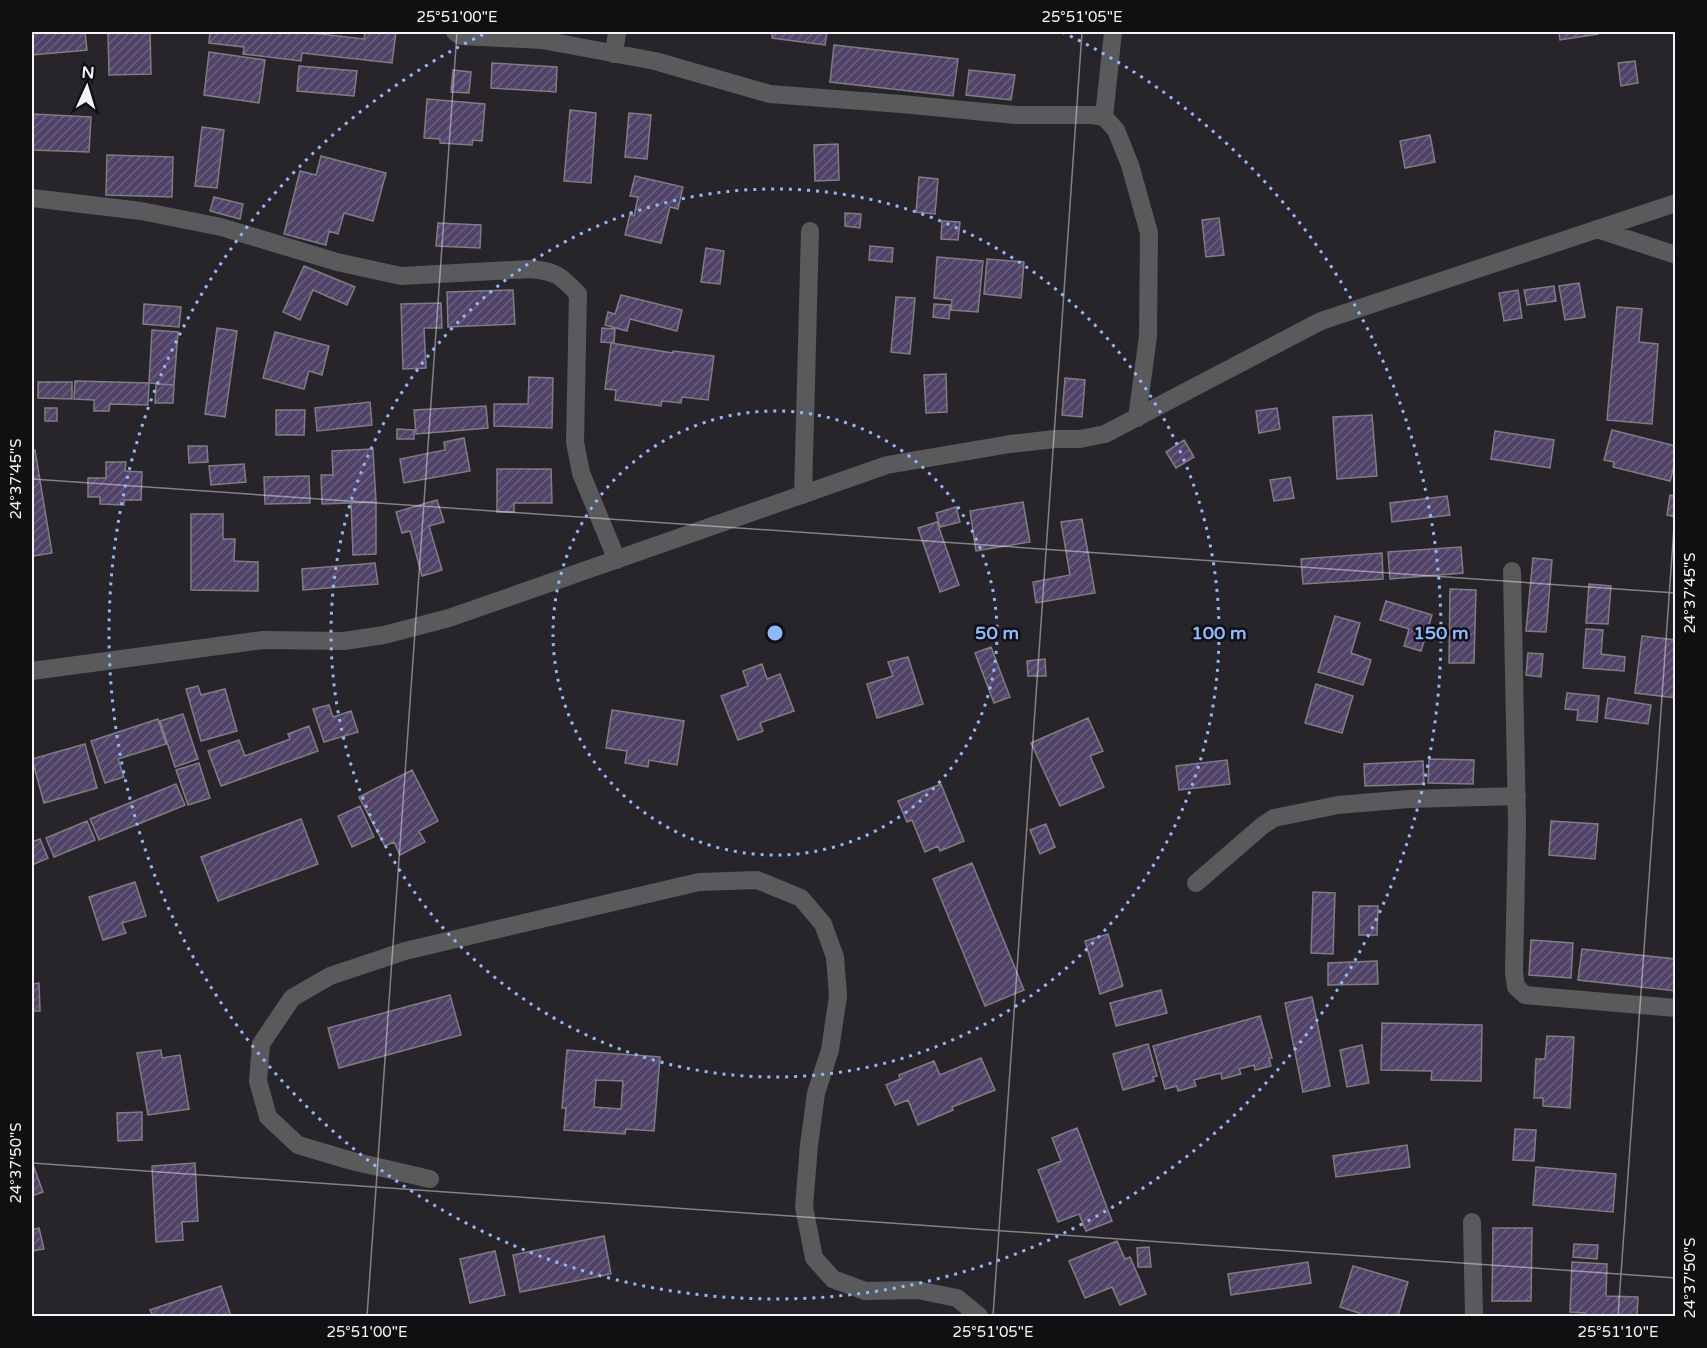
<svg xmlns="http://www.w3.org/2000/svg" width="1707" height="1348" viewBox="0 0 1707 1348" font-family="'Varela Round',sans-serif">
	<defs>
		<pattern id="building-hatch" width="6" height="6" patternUnits="userSpaceOnUse" patternTransform="scale(1.5)"><rect width="6" height="6" fill="#514367"/><path d="M-1 1l2-2M0 6l6-6M5 7l2-2" fill="none" stroke="#6b5f7e"/></pattern>
	</defs>
	<rect width="100%" height="100%" fill="#27252a"/>
	<path fill="url(#building-hatch)" stroke="#7f7d83" stroke-width="1.5" fill-rule="evenodd" d="M32,32h53l2,18 -55,5z
		M108,32h42l1,42 -42,1z
		M210,32h93l61,7 1,-7h31l-4,31 -90,-10 -1,8 -58,-7 1,-7 -35,-4z
		M772,32h55l-2,13 -53,-7z
		M1559,32h39v2l-38,6z
		M834,45l124,14 -5,37 -123,-14z
		M209,52l56,8 -6,43 -55,-8z
		M1635,61l3,22 -17,3 -3,-23z
		M492,63l65,4 -1,25 -65,-4z
		M299,66l58,5 -3,25 -57,-5z
		M453,70l18,2 -2,21 -18,-1z
		M969,70l46,5 -4,25 -45,-5z
		M427,99l58,5 -3,37 -9,-1 -1,5 -32,-2v-4l-16,-1z
		M570,110l26,3 -5,70 -27,-2z
		M629,113l22,2 -4,44 -22,-2z
		M32,114l59,3 -2,35 -57,-2z
		M202,127l22,3 -7,58 -22,-2z
		M1430,135l5,27 -30,6 -5,-27z
		M838,144l1,36 -24,1 -1,-36z
		M107,155l66,2 -1,40 -66,-2z
		M321,156l65,17 -13,48 -29,-8 -6,21 -9,-3 -3,14 -42,-11 16,-63 16,4z
		M635,176l48,11 -5,22 -8,-2 -9,36 -36,-8 5,-21 4,2 4,-19 -8,-1z
		M919,177l19,2 -3,35 -19,-2z
		M214,197l29,7 -3,15 -30,-8z
		M845,213l16,1 -1,14 -15,-2z
		M1219,218l5,37 -18,2 -4,-37z
		M942,221l18,1 -2,18 -17,-1z
		M438,223l43,2 -1,23 -44,-2z
		M870,246l23,2 -1,14 -23,-2z
		M706,248l18,3 -4,33 -19,-2z
		M937,257l46,4 -5,51 -27,-2 1,-10 -18,-2z
		M987,259l37,3 -3,36 -37,-4z
		M304,266l51,21 -8,18 -34,-15 -13,30 -17,-8z
		M1579,283l6,34 -20,3 -6,-34z
		M1554,286l2,15 -29,4 -3,-15z
		M513,290l2,34 -67,3 -1,-35z
		M1518,290l4,28 -18,3 -5,-28z
		M621,295l61,15 -5,21 -47,-12 -3,12 -22,-6 3,-13 7,2z
		M896,297l19,1 -5,56 -19,-2z
		M441,303l1,25h-18l2,40 -23,1 -2,-65z
		M144,304l37,3 -2,20 -36,-3z
		M934,304l16,1 -1,14 -16,-2z
		M1617,307l25,2 -3,33 19,2 -6,80 -45,-4z
		M217,328l20,3 -12,86 -20,-3z
		M602,328l13,1 -1,14 -13,-1z
		M152,330l26,2 -4,53 -25,-2z
		M275,332l54,14 -7,29 -13,-4 -5,18 -41,-11z
		M611,343l62,10v-2l41,5 -6,44 -26,-3 -1,6 -19,-2 -1,5 -46,-6 1,-10 -11,-1z
		M946,374l1,38 -21,1 -2,-38z
		M529,377l24,1 -1,50 -58,-2v-22h34z
		M1065,378l20,2 -3,37 -20,-2z
		M75,381l74,2 -1,22 -38,-1 -1,7h-15v-11l-20,-1z
		M38,382h34v17l-34,-1z
		M156,384l18,1 -1,18h-18z
		M370,402l2,23 -55,6 -2,-23z
		M486,406l2,22 -72,6 -2,-24z
		M45,408h12v13h-12z
		M1277,408l3,21 -21,4 -3,-22z
		M276,410h29l-1,25h-28z
		M1372,415l5,61 -40,3 -4,-62z
		M397,429l17,1v9h-17z
		M1612,430l64,16v14l-6,21 -57,-14 1,-5 -10,-2z
		M1495,431l59,9 -4,28 -59,-9z
		M464,438l6,33 -66,12 -4,-24 45,-9 -1,-8z
		M1184,440l10,17 -18,11 -10,-16z
		M188,446h19l1,16 -19,1z
		M373,449l3,53 -54,2 -1,-29h12l-1,-24z
		M32,450h3l17,103 -19,3z
		M106,462h20l-1,9 17,1 -1,28h-17v5l-24,-1v-7h-12v-19h18z
		M244,464l2,18 -35,3 -2,-19z
		M497,469h54l1,34h-38v9h-17z
		M309,476l1,27 -45,1 -1,-27z
		M1290,477l4,21 -20,3 -4,-21z
		M1670,495l6,1v21l-9,-2z
		M1447,496l3,19 -58,7 -2,-19z
		M437,500l7,22 -15,4 13,44 -20,6 -12,-45 -8,2 -6,-21z
		M376,502v52l-23,1 -2,-52z
		M1023,502l7,40 -54,9 -6,-40z
		M956,507l4,15 -20,5 -4,-14z
		M191,514h32v25h12l-1,22 24,1v29l-67,-1z
		M1082,519l13,74 -59,10 -3,-21 37,-7 -9,-53z
		M937,522l22,63 -19,7 -22,-64z
		M1461,547l2,26 -73,6 -2,-27z
		M1382,553l1,26 -80,5 -2,-25z
		M1533,558l19,2 -6,72 -20,-1z
		M375,563l3,21 -75,6 -1,-21z
		M1589,584l22,2 -3,38 -22,-1z
		M1450,589l26,1 -2,73h-25z
		M1386,601l46,14 -11,36 -17,-5 5,-17 -29,-9z
		M1335,616l25,7 -9,30 20,7 -8,25 -45,-13z
		M1586,629l17,1 -2,24 24,3 -1,14 -41,-3z
		M1642,636l34,4v58l-41,-5z
		M991,647l19,50 -16,6 -19,-50z
		M1528,653l15,1 -2,23 -15,-2z
		M908,657l15,47 -46,14 -10,-34 26,-8 -5,-14z
		M1045,659l1,17h-18l-1,-15z
		M762,664l5,15 13,-5 14,37 -34,12 3,8 -25,9 -17,-44 27,-10 -5,-15z
		M1316,684l37,12 -11,37 -37,-10z
		M198,686l3,9 24,-6 12,42 -36,10 -15,-52z
		M1567,693l32,3 -2,26 -20,-2 1,-10 -13,-1z
		M1608,698l43,7 -3,19 -43,-6z
		M329,705l4,12 18,-6 7,21 -34,10 -11,-33z
		M612,710l72,11 -7,44 -28,-5 -1,7 -23,-4 2,-12 -21,-3z
		M183,714l15,45 -23,8 -15,-46z
		M1088,718l15,33 -13,5 14,31 -44,19 -29,-63z
		M158,719l8,25 -48,15 6,18 -19,6 -14,-42z
		M309,726l9,25 -97,35 -13,-35 31,-11 6,16 45,-17 -2,-5z
		M85,744l12,44 -53,15 -12,-44z
		M1429,759l45,1 -1,24 -45,-1z
		M1227,760l3,24 -51,6 -3,-24z
		M1423,761l1,23 -59,2 -1,-22z
		M199,763l11,35 -22,7 -12,-35z
		M412,770l26,51 -19,10 6,11 -25,13 -6,-13 -9,4 -26,-49z
		M176,784l9,21 -86,35 -9,-21z
		M941,784l23,57 -24,10 -2,-5 -13,6 -13,-32 -5,2 -9,-21z
		M360,806l14,31 -22,10 -14,-31z
		M301,819l17,45 -100,37 -17,-44z
		M87,821l8,19 -41,17 -8,-19z
		M1551,821l47,3 -3,35 -46,-4z
		M1046,824l9,23 -15,7 -10,-24z
		M40,839l8,19 -16,7v-23z
		M972,863l52,127 -39,16 -52,-127z
		M135,882l11,34 -24,7 4,10 -23,7 -14,-43z
		M1313,892l22,1 -2,61 -22,-1z
		M1359,906h19l-1,29h-18z
		M1108,934l15,52 -23,8 -15,-53z
		M1531,940l42,3 -2,35 -42,-3z
		M1582,949l94,10v32l-98,-11z
		M1377,961l1,23 -50,1v-22z
		M39,983l1,28h-8v-27z
		M1161,990l6,23 -51,13 -6,-23z
		M450,995l11,40 -122,33 -11,-40z
		M1312,997l18,89 -27,6 -18,-89z
		M1260,1016l12,42h-3l2,8 -16,4 -1,-5 -15,4 2,5 -19,5 -1,-6 -27,7 2,6 -18,5 -1,-5 -12,3 -12,-43z
		M1382,1023l100,2 -1,56 -50,-1 1,-9 -51,-1z
		M1547,1036l27,1 -4,71 -27,-2v-8h-9l2,-39h9z
		M1148,1044l9,32 -4,1 1,4 -31,9 -10,-36z
		M1362,1045l7,38 -22,4 -7,-37z
		M161,1050l1,8 18,-3 9,54 -41,6 -11,-62z
		M567,1050l93,7 -6,74 -28,-2 -1,5 -61,-4 2,-22h-4zM596,1080l27,1 -2,28 -27,-2z
		M981,1058l14,32 -43,17 1,3 -35,15 -10,-25 -13,5 -9,-20 14,-6 -1,-4 35,-14 6,14z
		M142,1112v28l-24,1 -1,-28z
		M1077,1128l35,93 -26,10 -7,-17 -21,8 -20,-52 23,-9 -9,-23z
		M1515,1129l21,1 -2,31 -21,-1z
		M1407,1145l3,22 -74,10 -3,-21z
		M32,1162l11,30 -11,4z
		M195,1163l3,58 -16,1 1,18 -27,2 -4,-76z
		M1536,1167l80,7 -3,38 -80,-7z
		M39,1228l5,21 -12,2v-21z
		M1493,1228h39l-1,73h-39z
		M604,1236l7,38 -91,18 -7,-37z
		M1117,1241l8,18 5,-2 16,37 -26,11 -8,-18 -27,11 -16,-37z
		M1574,1244l24,1 -1,14 -24,-2z
		M1149,1247l2,20h-13l-1,-19z
		M495,1251l10,44 -35,8 -10,-44z
		M1308,1262l3,21 -80,12 -3,-21z
		M1572,1262l35,2 -1,32 32,1 -1,19h-52v-3l-15,-1z
		M1353,1266l55,16 -10,34h-40l1,-3 -19,-6z
		M221,1286l10,30h-78l-3,-6z"/>
	<g fill="none" stroke-linecap="round" stroke-linejoin="round">
		<path stroke="#5a5a5d" stroke-width="18" d="M455,32l6,4 81,4 113,21 115,33 131,10 115,11h76l12,2 12,13 14,35 19,68 -1,103 -11,82
			M614,54l3,-22
			M1104,117l9,-85
			M32,198l109,13 80,16 116,35 64,14 130,-7c26,3 29,6 47,25l-3,148 6,31 36,87
			M1597,229l79,26
			M803,495l7,-264
			M1512,571l5,253 -3,148 2,15 9,8 151,13
			M32,671l231,-31 81,1 40,-6 65,-17 438,-153 123,-21 45,-5h25l25,-5 216,-113 355,-118
			M1196,883l66,-57 12,-8 64,-13 71,-6 108,-3
			M430,1179l-78,-18 -54,-16 -30,-28 -10,-36 3,-37 31,-46 38,-22 75,-25 294,-69 58,-2 44,18 22,26 12,33 3,39 -8,54 -14,43 -7,52 -5,62 10,51 19,21 32,12 52,-1 40,8 22,18
			M1472,1222l2,94"/>
	</g>
	<path fill="none" stroke="#f5f3f7" stroke-width="1.5" stroke-opacity="0.45" d="M32,479l1644,114M32,1163l1644,115M367,1316l90,-1284M993,1316l89,-1284M1618,1316l58,-817"/>
	<g fill="none" stroke="#90b8fd" stroke-width="3" stroke-dasharray="3 6">
		<circle cx="775" cy="633" r="222"/>
		<circle cx="775" cy="633" r="444"/>
		<path d="M1062 32A666 666 0 1 1 488 32"/>
	</g>
	<circle cx="775" cy="633" r="9" fill="#90b8fd" stroke="#100f11" stroke-width="3"/>
	<g font-size="18" text-anchor="middle" font-weight="bold" fill="#90b8fd" stroke="#100f11" stroke-width="5" stroke-linejoin="round" paint-order="stroke">
		<text x="997" y="639">50 m</text>
		<text x="1219" y="639">100 m</text>
		<text x="1441" y="639">150 m</text>
	</g>
	<rect width="1707" height="1348" fill="none" stroke="#100f11" stroke-width="66"/>
	<g transform="translate(87 87) rotate(4)" stroke="#100f11" stroke-width="4.5" paint-order="stroke">
	<path d="M0-4.5L10 22L0 15L-10 22Z" fill="#f5f3f7"/>
	<text y="-9" font-size="16" font-weight="bold" text-anchor="middle" fill="#f5f3f7">N</text>
	</g>
	<rect x="33" y="33" width="1641" height="1282" fill="none" stroke="#f5f3f7" stroke-width="2"/>
	<g font-size="15" text-anchor="middle" fill="#f5f3f7">
		<text x="457" y="22">25°51'00"E</text>
		<text x="1082" y="22">25°51'05"E</text>
		<text transform="translate(16 479) rotate(-90)" y="5">24°37'45"S</text>
		<text transform="translate(1690 593) rotate(-90)" y="5">24°37'45"S</text>
		<text transform="translate(16 1163) rotate(-90)" y="5">24°37'50"S</text>
		<text transform="translate(1690 1278) rotate(-90)" y="5">24°37'50"S</text>
		<text x="367" y="1337">25°51'00"E</text>
		<text x="993" y="1337">25°51'05"E</text>
		<text x="1618" y="1337">25°51'10"E</text>
	</g>
</svg>
